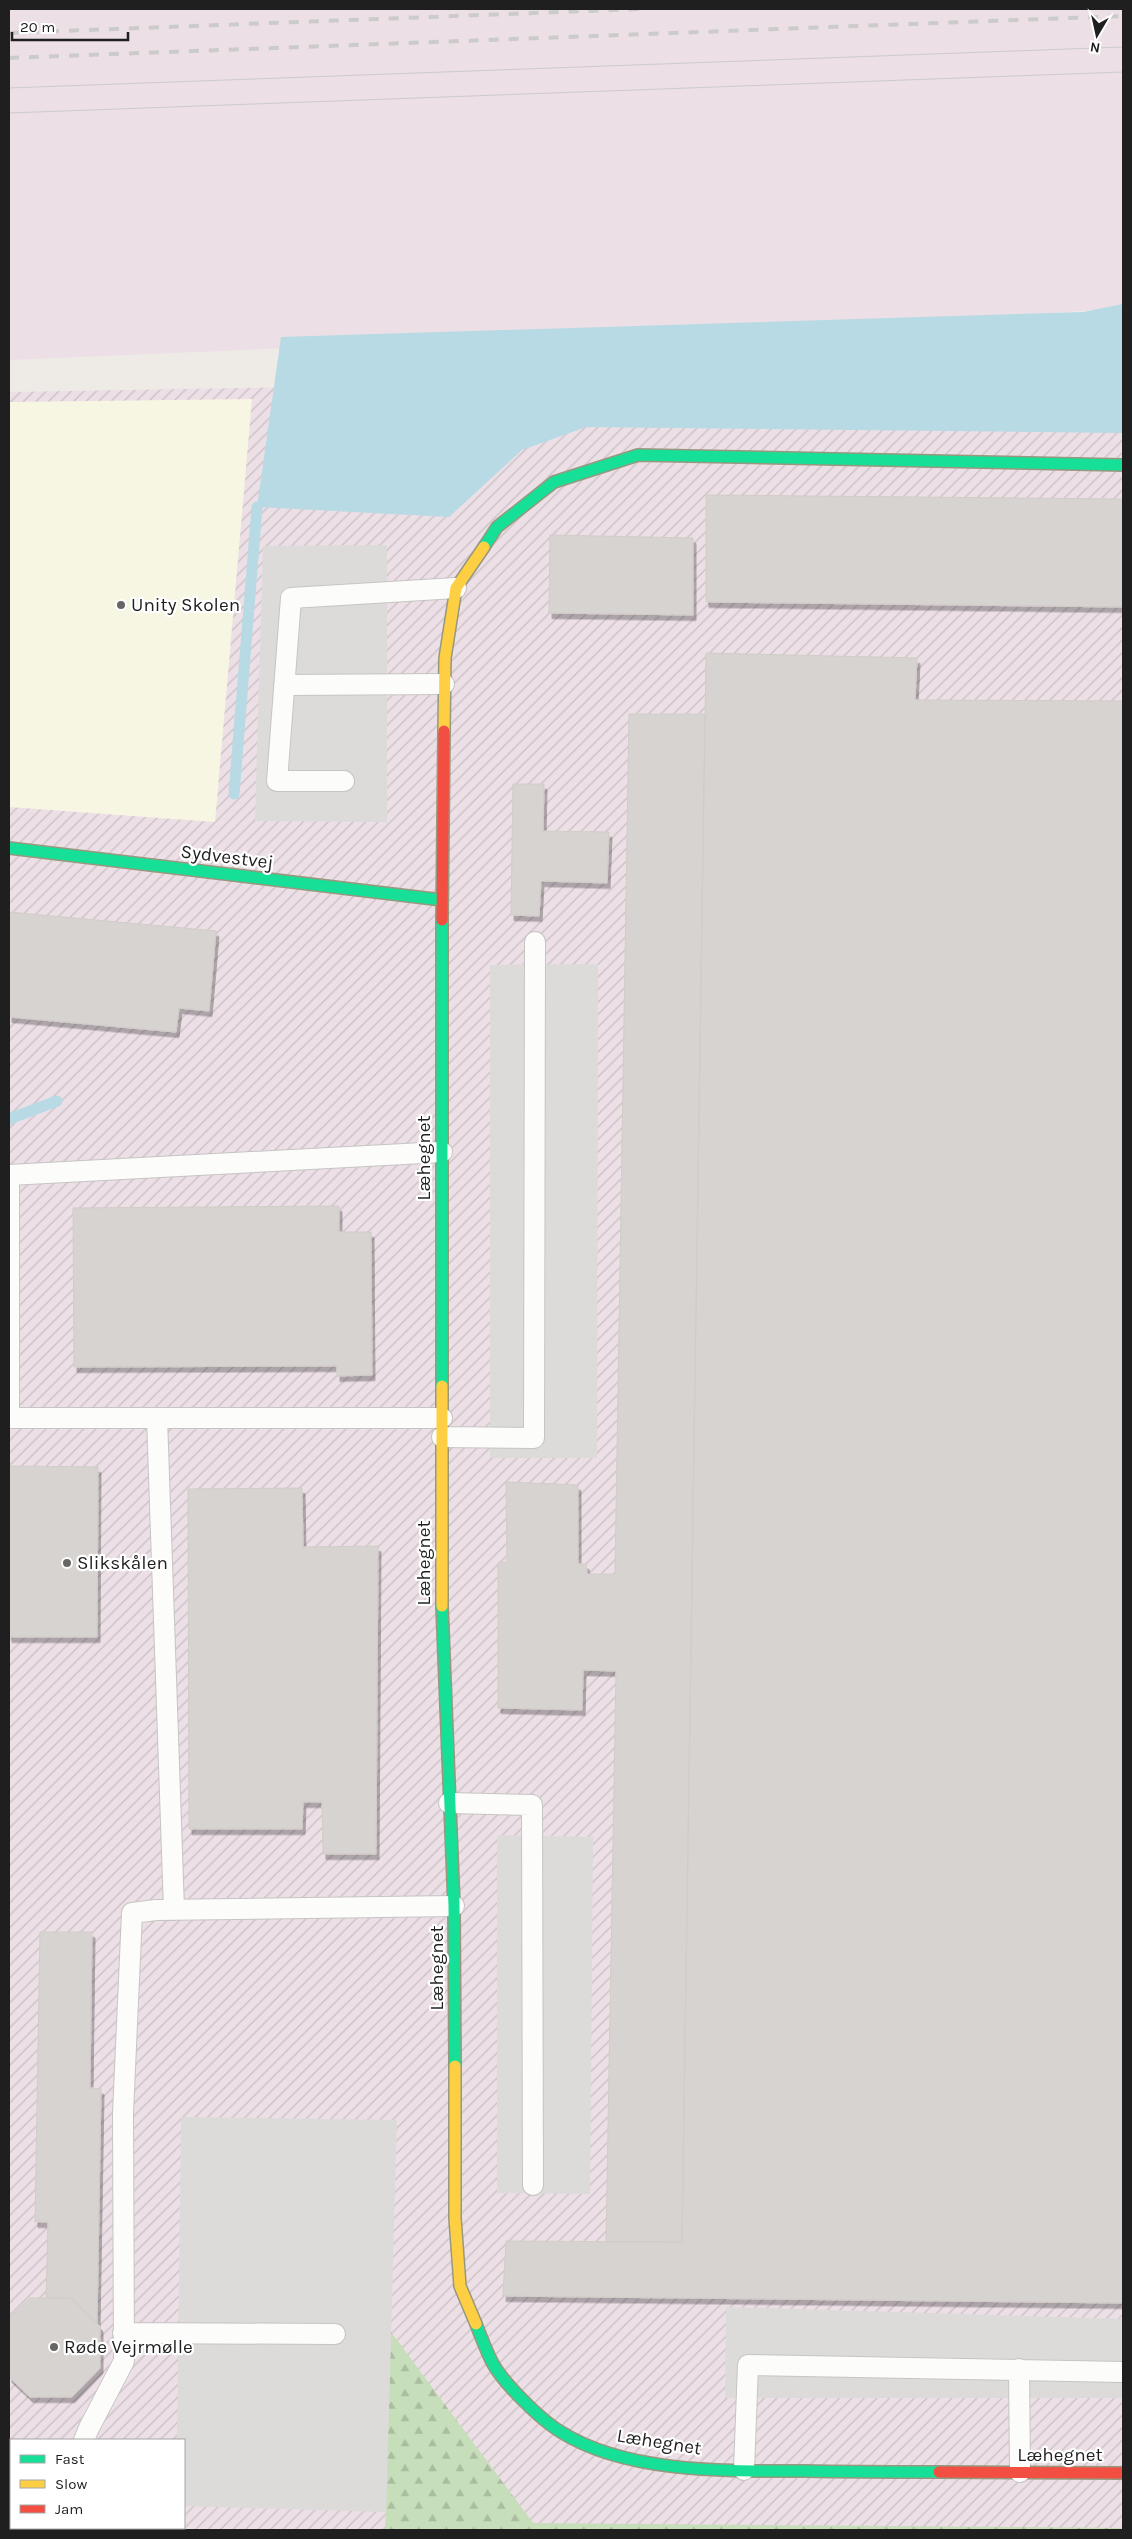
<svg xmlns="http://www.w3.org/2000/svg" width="1132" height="2539" viewBox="0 0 1132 2539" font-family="Karla,sans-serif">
	<defs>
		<pattern id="industrial-furrows" width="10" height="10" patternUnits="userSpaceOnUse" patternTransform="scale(1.25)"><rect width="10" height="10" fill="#ecdfe6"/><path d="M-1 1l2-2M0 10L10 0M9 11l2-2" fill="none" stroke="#cabfc5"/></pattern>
		<pattern id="forest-firs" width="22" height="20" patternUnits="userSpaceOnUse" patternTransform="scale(1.25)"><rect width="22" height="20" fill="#c7deba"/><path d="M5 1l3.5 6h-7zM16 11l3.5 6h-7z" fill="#aabe9f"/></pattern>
		<filter id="shadow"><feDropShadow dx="3" dy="5.5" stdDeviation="0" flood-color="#0004"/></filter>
	</defs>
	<rect width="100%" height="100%" fill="#eeebe7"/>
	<path fill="url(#industrial-furrows)" fill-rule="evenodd" d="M1123,373v2157h-1114v-2138zM11,2440h173v88h-173z"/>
	<path fill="#f7f6e3" d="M252,399l-37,423 -206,-15v-405z"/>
	<path fill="#ecdfe6" d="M9,9h1114v299l-175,12 -939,40z"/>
	<path fill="url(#forest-firs)" d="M391,2332l142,191 590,5v2h-738z"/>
	<path fill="#dcdbd9" d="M387,545v277l-132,-1 8,-275z
		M598,964l-1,494h-107v-493z
		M497,1835l96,2 -3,357 -93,-1z
		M181,2117l216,3 -11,392 -202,-6v-66h-7z
		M726,2307l397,12v79h-398z"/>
	<path fill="#b7dae4" d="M1123,304v129l-537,-6 -64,23 -73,67 -192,-10 24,-170 802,-25z"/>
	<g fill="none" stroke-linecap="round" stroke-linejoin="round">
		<path stroke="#b7dae4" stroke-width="11" d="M234,794l23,-287
			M9,1119l48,-18"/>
	</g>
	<path fill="#d6d3d0" stroke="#d1cdc8" filter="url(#shadow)" d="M706,495l417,4v108l-417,-5z
		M550,535l143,3v77l-144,-2z
		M706,653l211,5 -2,42 208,1v1602l-620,-7 3,-55 176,1z
		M629,714h76l-23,1528h-76l10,-571 -33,-1 -1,40 -84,-2v-145l9,-1 -1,-80 72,3v79h8l1,10h28z
		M513,784h31l-1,47 66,1 -2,51 -66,-2 -2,35 -28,-1z
		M9,912l207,19 -7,80 -30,-3 -3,24 -167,-15z
		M339,1206v26h32l1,143 -35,1v-10l-263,1 -1,-159z
		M9,1466l89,1 -1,170h-88z
		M302,1488l1,59 75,-1 -2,308h-53l-1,-52h-19l-1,27h-113l-1,-340z
		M40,1932h52l-2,156 11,1 -4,234 -26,-25h-25l2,-76h-13z
		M30,2298h41l29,28v42l-28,29h-42l-21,-20v-59z
		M9,2477h2v51h19v2h-21z"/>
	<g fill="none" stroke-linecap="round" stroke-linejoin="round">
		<g stroke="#c6c5c3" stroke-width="22">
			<path id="lane" d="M284,685l160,-1
				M344,781h-67l14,-183 165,-10
				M157,1418l17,492
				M442,1418h-433v-243l433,-23
				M442,1437l92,1 1,-496
				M449,1803l83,2 1,380
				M123,2333l212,1
				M1019,2369l1,103
				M84,2440l5,-12 35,-67 -1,-248 9,-200 24,-3 298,-4
				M744,2470l4,-105 375,7
				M69,2530l1,-2"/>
		</g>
		<g stroke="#97987e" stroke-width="14">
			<path id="fast" d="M484,547l13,-20 57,-45 84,-27 485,10
				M9,848l433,52
				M442,920v466
				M442,1606l12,300 1,160
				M476,2324c5,13 10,26 16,38 11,21 49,58 69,70 67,42 169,39 245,39 44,1 89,1 133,1"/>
		</g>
		<g stroke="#97987e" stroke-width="14">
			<path id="slow" d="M444,731l1,-73 11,-70 28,-41
				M442,1386v220
				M455,2066v152l5,68 16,38"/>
		</g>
		<g stroke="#97987e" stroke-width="14">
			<path id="jam" d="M442,920l2,-189
				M939,2472l184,1"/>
		</g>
		<use href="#lane" stroke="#fcfcfb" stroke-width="20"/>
		<use href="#fast" stroke="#16e098" stroke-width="11"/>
		<use href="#slow" stroke="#ffcf43" stroke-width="11"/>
		<use href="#jam" stroke="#f24e42" stroke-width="11"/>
		<path stroke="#cbcbca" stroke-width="1" d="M9,88l1114,-41
			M9,113l1114,-41"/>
		<path stroke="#cbcbca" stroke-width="4" stroke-dasharray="10 10" stroke-linecap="butt" d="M9,33l630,-24
			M9,58l1114,-42"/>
	</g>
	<g fill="#676665" stroke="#fff" stroke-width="2">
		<circle cx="121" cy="605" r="5"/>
		<circle cx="67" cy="1563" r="5"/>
		<circle cx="54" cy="2347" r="5"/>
	</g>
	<g text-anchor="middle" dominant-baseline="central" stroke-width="4.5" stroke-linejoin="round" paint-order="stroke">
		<g font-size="19" fill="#1f1f1f" stroke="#fff" text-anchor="start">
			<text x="131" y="605">Unity Skolen</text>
			<text x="77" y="1563">Slikskålen</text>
			<text x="64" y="2347">Røde Vejrmølle</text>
		</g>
		<g font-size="19" fill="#1f1f1f" stroke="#fff">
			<text transform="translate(227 857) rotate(7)">Sydvestvej</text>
			<text transform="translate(424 1158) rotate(-90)">Læhegnet</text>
			<text transform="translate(424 1563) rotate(-90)">Læhegnet</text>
			<text transform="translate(437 1968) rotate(-90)">Læhegnet</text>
			<text transform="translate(659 2442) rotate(9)">Læhegnet</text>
			<text x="1060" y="2455">Læhegnet</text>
		</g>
	</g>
	<rect width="1132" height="2539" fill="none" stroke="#1f1f1f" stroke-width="20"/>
	<rect x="10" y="2439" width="175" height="90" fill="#ffffff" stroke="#a5a5a5"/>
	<rect x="20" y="2455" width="25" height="8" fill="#16e098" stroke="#a5a5a5"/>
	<text x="55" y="2464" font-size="15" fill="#1f1f1f">Fast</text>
	<rect x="20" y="2480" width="25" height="8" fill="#ffcf43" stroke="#a5a5a5"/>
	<text x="55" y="2489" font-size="15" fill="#1f1f1f">Slow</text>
	<rect x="20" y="2505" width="25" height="8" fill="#f24e42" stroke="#a5a5a5"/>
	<text x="55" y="2514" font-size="15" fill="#1f1f1f">Jam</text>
	<g transform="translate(1097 35) rotate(189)" stroke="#ffffff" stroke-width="4" paint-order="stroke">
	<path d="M0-4L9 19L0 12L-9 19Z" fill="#1f1f1f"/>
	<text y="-8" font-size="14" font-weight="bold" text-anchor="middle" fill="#1f1f1f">N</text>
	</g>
	<path d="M12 32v8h116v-8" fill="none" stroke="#1f1f1f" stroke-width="2.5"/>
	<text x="20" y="32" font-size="15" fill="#1f1f1f" stroke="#ffffff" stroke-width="4" paint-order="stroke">20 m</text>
</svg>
